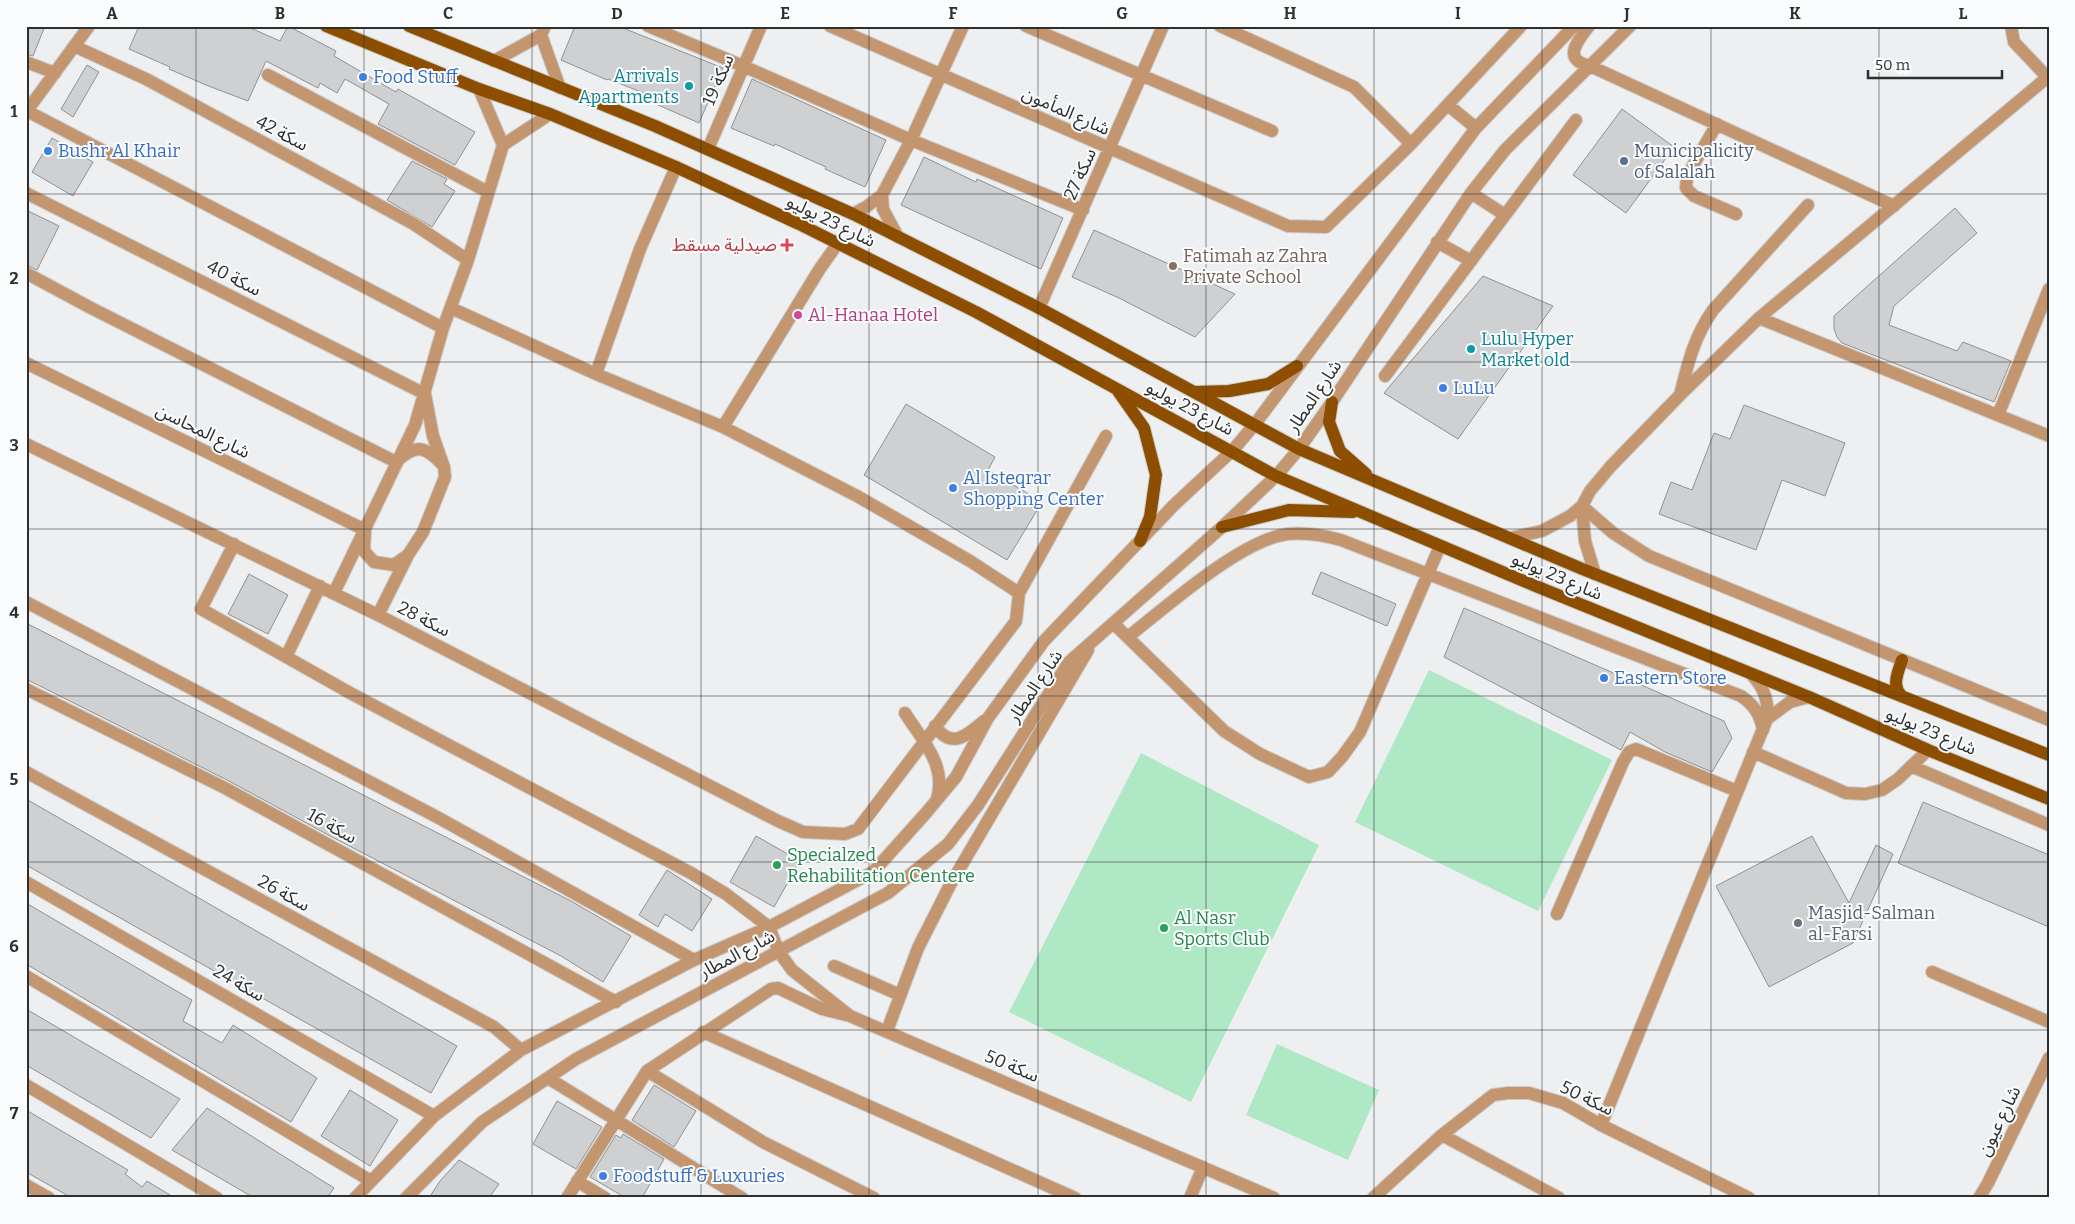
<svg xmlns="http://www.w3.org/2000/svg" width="2075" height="1224" viewBox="0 0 2075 1224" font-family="Bitter,'Noto Sans Arabic',serif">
	<rect width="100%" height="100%" fill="#eeeff0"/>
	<path fill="#aee8c5" d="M1429,670l183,90 -74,151 -183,-89z
		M1141,753l178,92 -128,257 -182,-90z
		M1277,1044l102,46 -31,70 -102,-45z"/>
	<path fill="#cfd0d2" stroke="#909192" d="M26,26h19l-12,30 -7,-2z
		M139,26h107l34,15 8,-15 48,25 -2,5 62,36 2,-3 77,43 -20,33 -77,-41 11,-20 -44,-25 -8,14 -17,-10 -2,5 -52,-27 -18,40 -42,-16 -37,-16 1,-2 -41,-18z
		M575,26h43l105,42 -24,55 -43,-19 3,-5 -51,-20 -1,1 -46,-20z
		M87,65l12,7 -26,45 -12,-8z
		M752,79l134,61 -21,47 -40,-18 1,-2 -51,-23 -1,2 -43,-18z
		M1622,109l52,38 -48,66 -53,-38z
		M52,138l41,24 -20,34 -41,-24z
		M924,157l52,25 1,-3 86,39 -22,51 -140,-64z
		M412,161l35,18 -3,5 11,7 -23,36 -45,-27z
		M1955,208l22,25 -83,73 -5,19 68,26 6,-9 48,19 -17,41 -152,-59 -5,-6 -3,-8v-13z
		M26,210l33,16 -22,44 -11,-5z
		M1094,230l66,30 75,34 -40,43 -76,-39 -47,-21z
		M1483,276l70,30 -95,133 -74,-46z
		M906,404l89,53 -7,13 54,32 -35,58 -143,-85z
		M1744,405l101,38 -20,53 -43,-16 -26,70 -97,-36 12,-32 21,8 22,-57 16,6z
		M1321,572l75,32 -9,22 -75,-32z
		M249,574l39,21 -20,39 -40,-20z
		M1464,608l260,113 8,17 -20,34 -47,-20 -35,-20 -9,18 -177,-93z
		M26,623l545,278 60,35 -28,46 -42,-26 -229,-119 -103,-56 -203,-102z
		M26,799l431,247 -26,47 -405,-228z
		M1923,802l126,53v72l-151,-64z
		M756,836l44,25 -26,46 -44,-25z
		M1812,836l37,67 27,-58 17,9 -40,89 -84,44 -53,-101z
		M667,870l45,29 -20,32 -27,-17 -7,13 -19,-12z
		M26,903l166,97 -9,21 39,22 11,-18 84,53 -26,44 -265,-158z
		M26,1009l154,90 -29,39 -125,-73z
		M654,1085l42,26 -22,36 -42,-27z
		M350,1090l48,30 -28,46 -49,-30z
		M557,1101l45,26 -26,42 -43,-25z
		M207,1108l127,80 -7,10h-73l-82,-48z
		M26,1110l102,60 -3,4 17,13 5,-6 28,17h-103l-46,-26z
		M623,1134l41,25 -22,39h-16l-36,-21 26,-42 5,3z
		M459,1160l40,24 -10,14h-60l11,-17z"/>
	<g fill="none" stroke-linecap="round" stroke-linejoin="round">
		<g stroke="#cbcccd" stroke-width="14">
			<path id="minor" d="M648,26l95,40 168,74 172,70
				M830,26l458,200 38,1 85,-83 110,-118
				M1026,26l246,105
				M1220,26l134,61 57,57
				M1589,26c-11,14 -28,34 1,40l304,140
				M2011,26l3,16 35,37
				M541,35l19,53
				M74,46l72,33 266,144 56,37
				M494,61l47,-26 4,-9
				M26,62l29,11
				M268,75l220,117
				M479,89l24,56
				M1448,105l28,23
				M27,111l416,217
				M26,112l63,-86
				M1717,124l-30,52 -1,12 8,8 42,18
				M708,149l53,-123
				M26,193l399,201 8,42 11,31 1,10 -22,55 -15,23 -30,60
				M1471,193l34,22
				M882,195l1,14 15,28
				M853,214l13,-7 16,-12 29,-55 52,-114
				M1437,242l34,19
				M26,273l65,35 305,154c20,-19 29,-16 47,3
				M1039,308l124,-282
				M1759,318l290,118
				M26,363l339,167 -1,21 10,11 20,3 14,-10
				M596,374l44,-125 36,-82
				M1385,376l191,-256
				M1680,395c8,-32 14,-58 33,-85l95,-105
				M1998,415l51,-126
				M723,427l96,-157 19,-27
				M26,444l352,171 400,206 25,11 42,2 13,-5 158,-208 3,-28 -49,-32 -113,-65 -134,-69 -127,-53 -145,-66
				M1582,506l31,27 36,23 400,164
				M1582,506l3,35 10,33
				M1510,538l32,-7 28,-15 12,-10 8,-15 21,-25 69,-71 79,-77 290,-242
				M234,544l-33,65 151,85 339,179 35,21 43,33 10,25 13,18 58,46 424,182
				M334,593l81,-168 28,-97 25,-68 35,-115 47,-31
				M1019,593l87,-157
				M26,602l411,215 257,143
				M1113,623l111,108 36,23 49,23 19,-5 14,-15 18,-25 80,-186
				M1128,637c38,-30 114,-98 160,-103 19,-2 35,1 53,6l400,156c13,9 19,18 22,34
				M286,657l34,-71
				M26,689l199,99 391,214
				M905,713c17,27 42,52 32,86
				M1767,719l23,-17 19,-5
				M935,726c17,25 33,8 49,-5
				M1753,752l93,41 19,1 17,-4 16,-11 30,-29
				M1911,766l138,59
				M26,772l468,255 27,23
				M26,882l408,234
				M1557,914l66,-152 6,-10 7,-3 101,42
				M834,966l66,29
				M1932,972l117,50
				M26,976l345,205
				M887,1031l31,-83 32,-63 138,-235
				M703,1032l372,166
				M647,1071l116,71 111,56
				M548,1078l194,120
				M26,1085l191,113
				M1601,1125l166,-406c2,-18 -3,-31 -15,-44
				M1442,1135l117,63
				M577,1181l28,17
				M26,1185l23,13
				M355,1198l79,-82 87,-66 173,-90 75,-33 104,-55 53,-59 30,-36 32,-59 56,-77 130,-136 59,-55 22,-26 221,-296 98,-102
				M406,1198l76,-76 94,-63 312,-166 60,-49 30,-39 91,-143 153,-135 54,-51 23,-27 33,-47 139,-209 34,-43 125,-124
				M567,1198l80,-127 124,-82 7,-1 44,21 24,6
				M1190,1198l13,-31
				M1373,1198l69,-63 51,-40 15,-2h21l34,10 38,22 148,73
				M1979,1198l9,-15 61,-125"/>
		</g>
		<g stroke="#cbcccd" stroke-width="14">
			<path id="major" d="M326,26l153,63 71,25 126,53 123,57 177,88 300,164 262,111 271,110 119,53 121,49
				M409,26l246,100 198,88 186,94 260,141 281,119 469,187
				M1118,391l26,37 12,47 -6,42 -10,24
				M1195,392l34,-1 39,-7 29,-18
				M1332,402l-3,20 11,29 26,23
				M1222,527l67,-17 64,2
				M1902,660c-4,12 -11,26 0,36"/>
		</g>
		<use href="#minor" stroke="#c39670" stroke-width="12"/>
		<use href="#major" stroke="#8d4e00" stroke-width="12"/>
	</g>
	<path fill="none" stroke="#2e2f2f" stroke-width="1" stroke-opacity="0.55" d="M196,26v1172M364,26v1172M532,26v1172M701,26v1172M869,26v1172M1038,26v1172M1206,26v1172M1374,26v1172M1542,26v1172M1711,26v1172M1879,26v1172M26,194h2023M26,362h2023M26,529h2023M26,696h2023M26,862h2023M26,1030h2023"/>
	<g fill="#3f7fe0" stroke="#fbfcfe" stroke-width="2">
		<circle cx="363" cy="77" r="5"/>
		<circle cx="48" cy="151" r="5"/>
		<circle cx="1443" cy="388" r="5"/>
		<circle cx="953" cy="488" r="5"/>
		<circle cx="1604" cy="678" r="5"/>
		<circle cx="603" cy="1176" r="5"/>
	</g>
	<g fill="#0f9aa8" stroke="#fbfcfe" stroke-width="2">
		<circle cx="689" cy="86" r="5"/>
		<circle cx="1471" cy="349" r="5"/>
	</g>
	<circle fill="#5c6f8a" stroke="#fbfcfe" stroke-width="2" cx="1624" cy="161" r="5"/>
	<path fill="#e0444e" stroke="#fbfcfe" stroke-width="2" d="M784.5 237.5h5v5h5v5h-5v5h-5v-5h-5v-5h5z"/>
	<circle fill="#8d6e63" stroke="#fbfcfe" stroke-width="2" cx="1173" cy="266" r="5"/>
	<circle fill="#d1479c" stroke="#fbfcfe" stroke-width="2" cx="798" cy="315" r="5"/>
	<g fill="#2e9e5b" stroke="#fbfcfe" stroke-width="2">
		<circle cx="777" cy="865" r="5"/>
		<circle cx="1164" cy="928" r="5"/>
	</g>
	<circle fill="#6b7280" stroke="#fbfcfe" stroke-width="2" cx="1798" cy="923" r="5"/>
	<g text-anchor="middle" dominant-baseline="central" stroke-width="4" stroke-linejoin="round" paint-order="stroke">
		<g font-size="18" fill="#0d838f" stroke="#fbfcfe" text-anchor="end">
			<text x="679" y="76">Arrivals<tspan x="679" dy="21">Apartments</tspan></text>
			<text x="1481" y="339" text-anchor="start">Lulu Hyper<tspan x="1481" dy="21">Market old</tspan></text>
		</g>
		<g font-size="18" fill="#366cbe" stroke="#fbfcfe" text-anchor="start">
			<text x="373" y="77">Food Stuff</text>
			<text x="58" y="151">Bushr Al Khair</text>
			<text x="1453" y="388">LuLu</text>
			<text x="963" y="478">Al Isteqrar<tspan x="963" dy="21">Shopping Center</tspan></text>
			<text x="1614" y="678">Eastern Store</text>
			<text x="613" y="1176">Foodstuff &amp; Luxuries</text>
		</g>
		<g font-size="18" fill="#2e2f2f" stroke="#fbfcfe">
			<text transform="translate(718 80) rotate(-67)">سكة 19</text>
			<text transform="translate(1066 111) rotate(24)">شارع المأمون</text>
			<text transform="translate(282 133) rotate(28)">سكة 42</text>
			<text transform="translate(1080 174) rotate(-66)">سكة 27</text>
			<text transform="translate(831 221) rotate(26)">شارع 23 يوليو</text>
			<text transform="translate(234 278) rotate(27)">سكة 40</text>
			<text transform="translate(1314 396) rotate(-56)">شارع المطار</text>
			<text transform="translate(1190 408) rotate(28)">شارع 23 يوليو</text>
			<text transform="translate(203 431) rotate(26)">شارع المحاسن</text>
			<text transform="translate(1557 576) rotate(23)">شارع 23 يوليو</text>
			<text transform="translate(424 619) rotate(27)">سكة 28</text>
			<text transform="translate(1035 686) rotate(-56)">شارع المطار</text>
			<text transform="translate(1931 731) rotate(23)">شارع 23 يوليو</text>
			<text transform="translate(332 826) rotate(29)">سكة 16</text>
			<text transform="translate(284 893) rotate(29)">سكة 26</text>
			<text transform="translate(737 954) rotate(-28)">شارع المطار</text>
			<text transform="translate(239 983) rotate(30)">سكة 24</text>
			<text transform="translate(1012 1066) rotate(23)">سكة 50</text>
			<text transform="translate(1587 1098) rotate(26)">سكة 50</text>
			<text transform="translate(1999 1121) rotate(-64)">شارع عيون</text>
		</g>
		<g font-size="18" fill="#4e5e75" stroke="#fbfcfe" text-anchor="start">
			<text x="1634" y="151">Municipalicity<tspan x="1634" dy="21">of Salalah</tspan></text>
		</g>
		<g font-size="18" fill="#be3a42" stroke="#fbfcfe" text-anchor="end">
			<text x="777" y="245">صيدلية مسقط</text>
		</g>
		<g font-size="18" fill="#785e54" stroke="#fbfcfe" text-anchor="start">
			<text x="1183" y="256">Fatimah az Zahra<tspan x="1183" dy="21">Private School</tspan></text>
		</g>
		<g font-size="18" fill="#b23c85" stroke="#fbfcfe" text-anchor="start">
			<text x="808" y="315">Al-Hanaa Hotel</text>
		</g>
		<g font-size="18" fill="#27864d" stroke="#fbfcfe" text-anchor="start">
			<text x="787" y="855">Specialzed<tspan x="787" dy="21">Rehabilitation Centere</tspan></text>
			<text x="1174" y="918">Al Nasr<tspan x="1174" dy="21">Sports Club</tspan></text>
		</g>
		<g font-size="18" fill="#5b616d" stroke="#fbfcfe" text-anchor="start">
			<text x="1808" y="913">Masjid-Salman<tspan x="1808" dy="21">al-Farsi</tspan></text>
		</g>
	</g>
	<rect width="2075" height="1224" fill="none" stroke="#fbfcfe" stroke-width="55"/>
	<path d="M1868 70v8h134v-8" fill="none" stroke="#2e2f2f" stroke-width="2.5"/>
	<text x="1875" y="70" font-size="15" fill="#2e2f2f" stroke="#fbfcfe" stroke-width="4" paint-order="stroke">50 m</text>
	<rect x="28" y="28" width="2020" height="1168" fill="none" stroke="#2e2f2f" stroke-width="2"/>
	<g font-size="16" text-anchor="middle" font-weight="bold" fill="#2e2f2f">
		<text x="112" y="19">A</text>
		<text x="280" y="19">B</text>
		<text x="448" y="19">C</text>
		<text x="617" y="19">D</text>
		<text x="785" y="19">E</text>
		<text x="953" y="19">F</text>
		<text x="1122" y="19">G</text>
		<text x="1290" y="19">H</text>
		<text x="1458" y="19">I</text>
		<text x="1627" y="19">J</text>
		<text x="1795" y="19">K</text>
		<text x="1963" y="19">L</text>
		<text x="14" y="117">1</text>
		<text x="14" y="284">2</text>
		<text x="14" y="451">3</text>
		<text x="14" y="618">4</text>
		<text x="14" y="785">5</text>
		<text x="14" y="952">6</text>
		<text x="14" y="1119">7</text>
	</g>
</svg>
